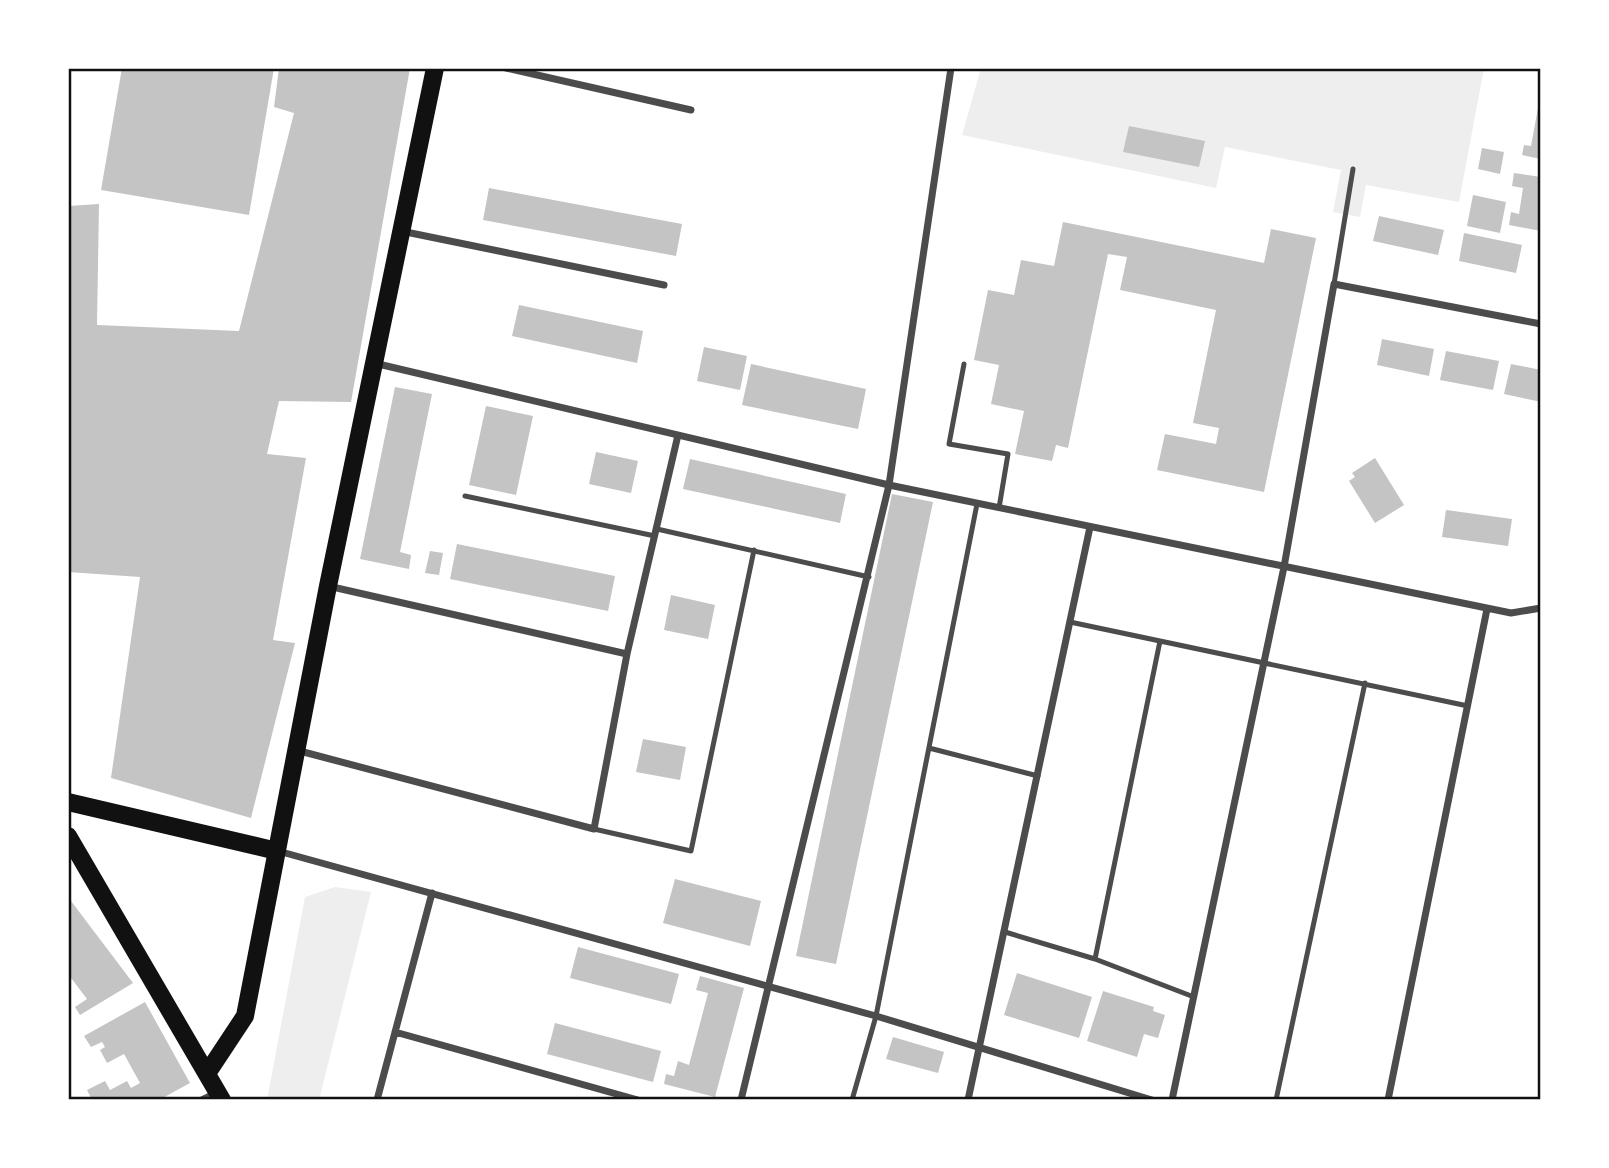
<svg xmlns="http://www.w3.org/2000/svg" width="1609" height="1168" viewBox="0 0 1609 1168" font-family="Helvetica,sans-serif">
	<rect width="100%" height="100%" fill="#fff"/>
	<path fill="#eee" d="M981,68h503l-25,134 -93,-17 -6,32 -27,-5 8,-42 -116,-23 -9,41 -254,-53z
		M335,887l36,5 -52,208h-52l38,-203z"/>
	<path fill="#c4c4c4" d="M122,68h152l-25,147 -148,-25z
		M279,68h131l-59,334 -72,-1 -12,53 39,4 -33,182 22,3 -44,175 -140,-40 29,-201 -72,-5v-366l31,-2 -2,121 142,6 55,-218 -20,-6z
		M1538,108l3,1v50l-19,-4 2,-10 7,1z
		M1129,126l76,15 -6,26 -76,-15z
		M1482,148l22,4 -4,22 -22,-5z
		M1514,173l27,4v54l-32,-6 2,-13 8,2 4,-26 -11,-2z
		M489,188l193,36 -6,32 -193,-36z
		M1473,195l33,7 -6,31 -33,-7z
		M1379,216l65,14 -6,25 -65,-14z
		M1063,222l201,41 7,-34 45,9 -52,254 -107,-22 8,-36 51,10 3,-16 -26,-5 23,-113 -96,-20 7,-33 -19,-3 -40,194 -12,-3 -4,16 -37,-7 9,-43 -33,-7 8,-39 -25,-5 14,-70 26,5 7,-35 33,6z
		M1464,233l58,12 -6,28 -57,-12z
		M519,305l124,26 -6,32 -125,-27z
		M1382,339l52,10 -5,27 -52,-11z
		M704,347l43,9 -7,34 -43,-9z
		M1446,351l53,10 -6,29 -53,-10z
		M751,364l115,25 -8,40 -116,-24z
		M1511,364l30,6v32l-37,-8z
		M395,387l37,7 -32,158 11,3 -2,14 -49,-10z
		M486,406l47,10 -17,79 -47,-10z
		M596,452l42,9 -7,32 -42,-9z
		M1375,458l29,47 -29,18 -26,-42 6,-4 -3,-4z
		M690,459l156,35 -6,29 -157,-34z
		M892,494l41,8 -97,462 -40,-8z
		M1446,510l66,9 -4,27 -66,-9z
		M457,544l158,32 -7,35 -158,-32z
		M430,551l13,2 -4,22 -14,-2z
		M671,595l44,10 -7,34 -44,-9z
		M643,739l43,8 -6,33 -44,-8z
		M675,879l86,22 -11,45 -87,-23z
		M68,897l65,86 -53,32 -5,-8 12,-8 -19,-25z
		M578,947l101,27 -8,30 -101,-26z
		M1017,973l75,24 -13,41 -75,-23z
		M700,976l44,12 -29,109 -51,-13 2,-10 8,2 4,-15 11,4 19,-72 -12,-3z
		M1103,991l51,16 -1,4 12,4 -7,23 -14,-4 -7,23 -50,-16z
		M145,1002l45,81 -31,17h-67l-5,-10 18,-9 5,9 17,-9 4,7 9,-5 -16,-29 -17,9 -7,-13 5,-3 -3,-5 -11,5 -7,-11z
		M555,1023l106,28 -8,31 -106,-28z
		M893,1037l51,15 -6,21 -52,-14z"/>
	<g fill="none" stroke-linecap="round" stroke-linejoin="round">
		<path stroke="#4c4c4c" stroke-width="5" d="M1334,284l19,-115
			M964,364l-15,80 59,10 -9,54
			M465,496l190,40
			M657,529l212,48
			M1070,622l398,84
			M929,748l109,28
			M594,829l97,22 63,-301
			M1005,932l90,27 65,-318
			M1095,959l99,38
			M852,1100l24,-84 101,-512
			M1276,1100l89,-417"/>
		<path stroke="#4c4c4c" stroke-width="7" d="M506,68l185,42
			M401,231l263,54
			M374,363l515,122 622,128 30,-5
			M328,586l299,68
			M296,750l298,79 33,-175 51,-219
			M278,851l598,165 276,84
			M395,1032l243,68
			M202,1100l16,-8
			M377,1100l55,-207
			M741,1100l148,-615 62,-417
			M968,1100l122,-573
			M1172,1100l112,-533 50,-283 207,40
			M1388,1100l99,-491"/>
		<path stroke="#111" stroke-width="18" d="M68,802l209,49
			M68,836l154,264
			M208,1072l37,-56 83,-430 107,-518"/>
	</g>
	<rect width="1609" height="1168" fill="none" stroke="#ffffff" stroke-width="140"/>
	<rect x="70" y="70" width="1469" height="1028" fill="none" stroke="#111" stroke-width="2.5"/>
</svg>
